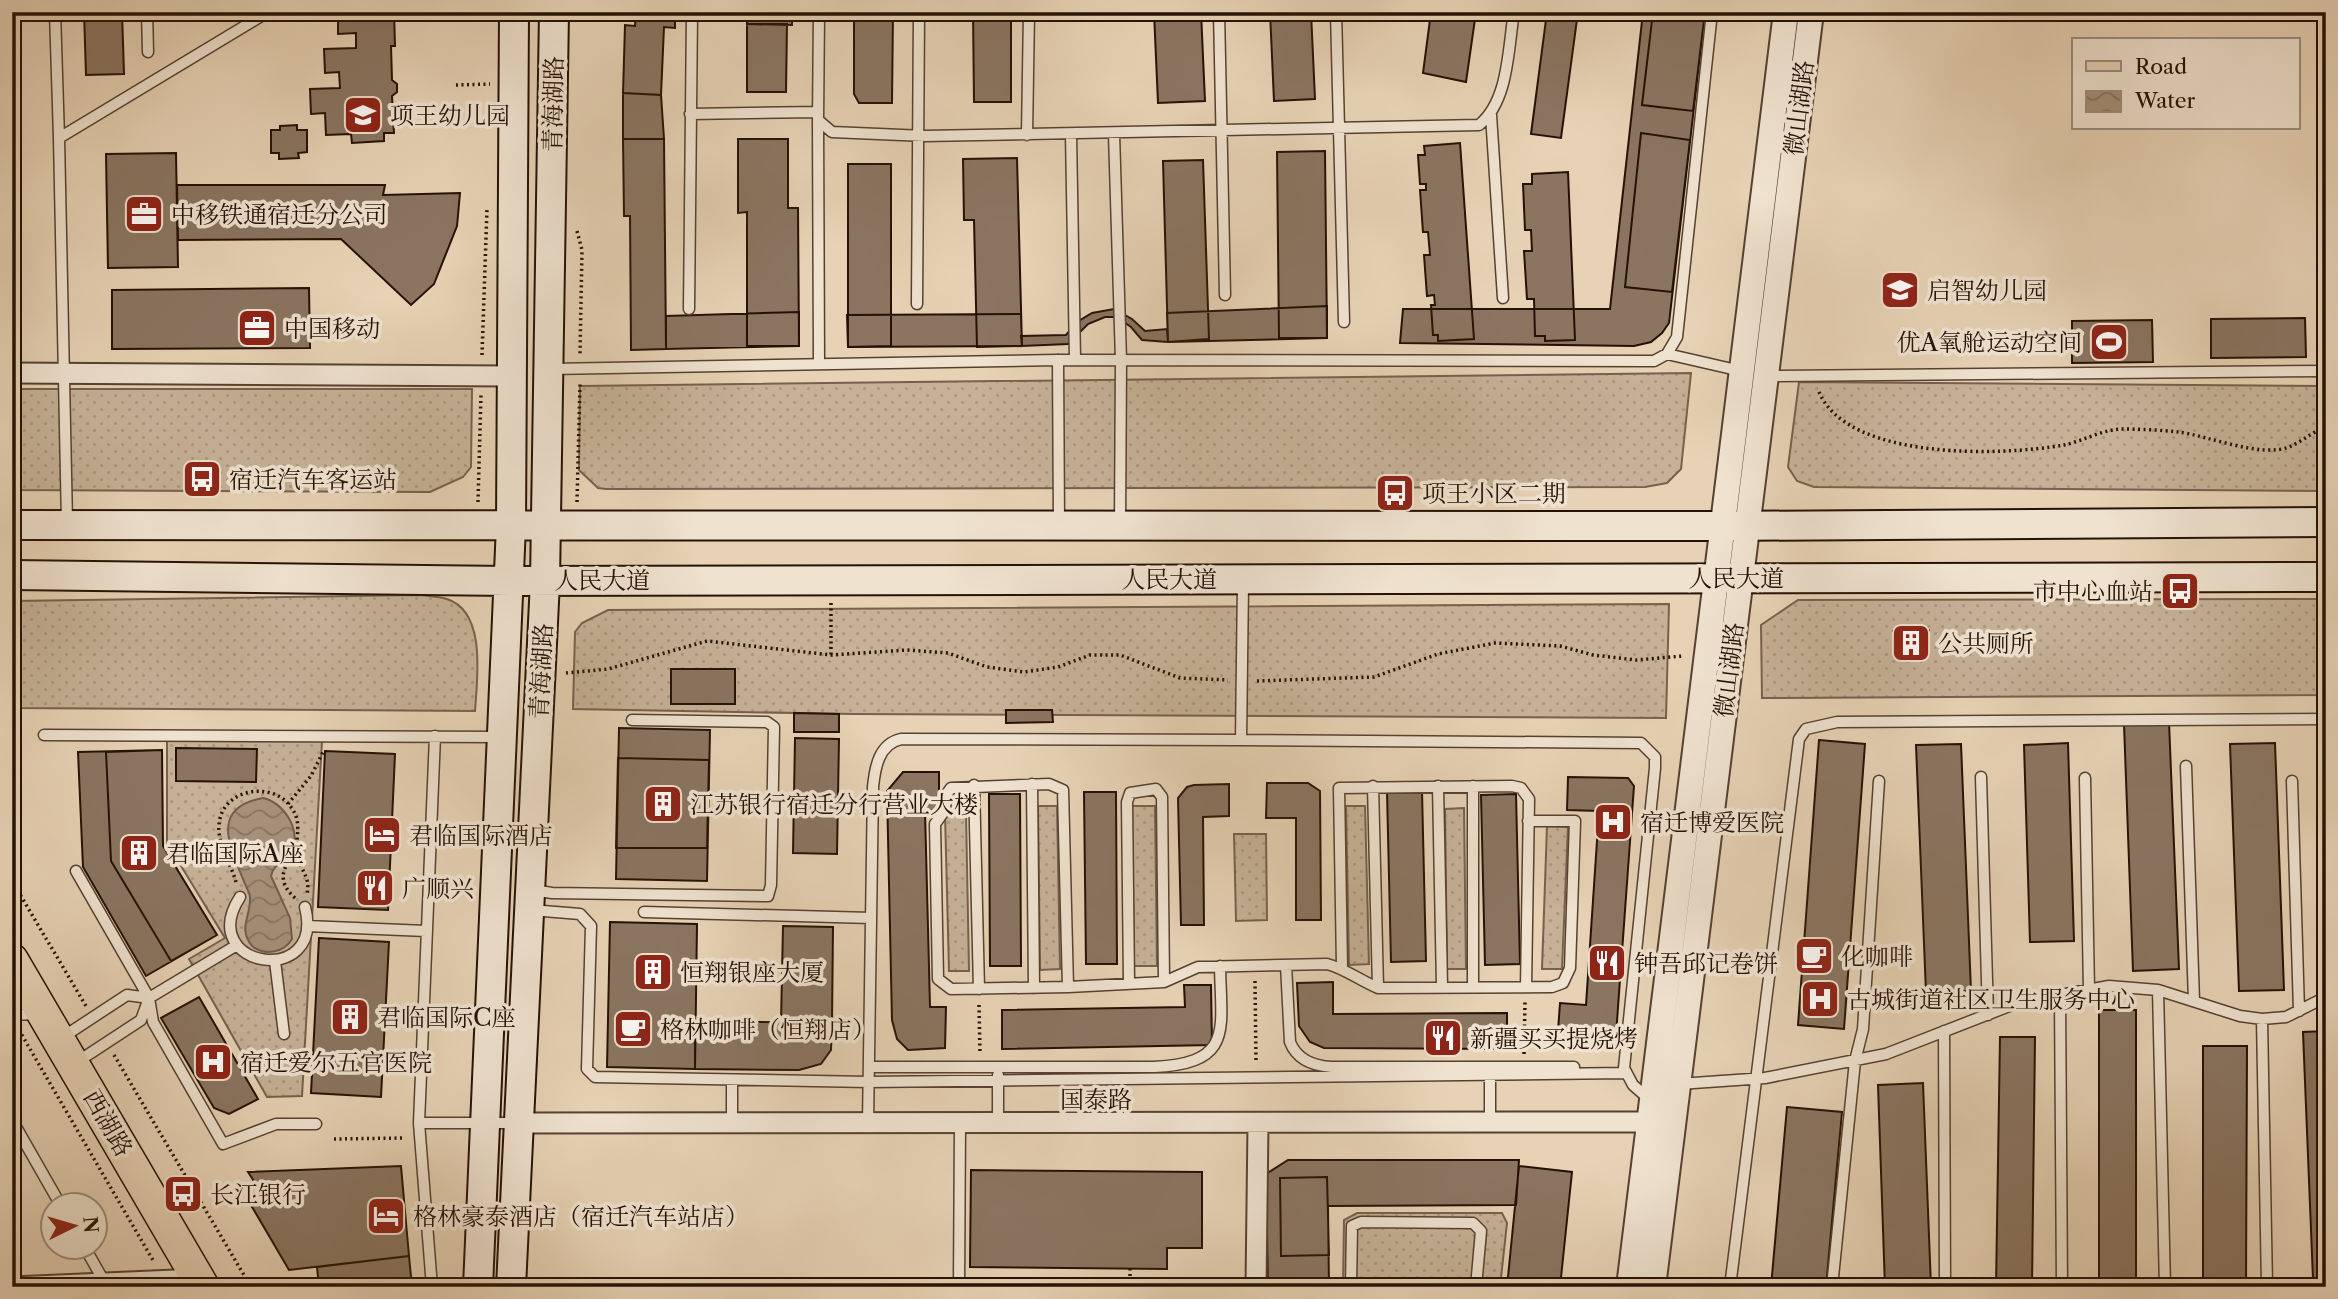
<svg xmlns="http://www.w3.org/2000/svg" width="2338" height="1299" viewBox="0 0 2338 1299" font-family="'Libre Caslon Text','Noto Serif SC',serif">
	<defs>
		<pattern id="grass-dots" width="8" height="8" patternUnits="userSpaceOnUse" patternTransform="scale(1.75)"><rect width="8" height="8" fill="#c6b197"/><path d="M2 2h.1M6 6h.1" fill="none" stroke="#aa9781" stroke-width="1.8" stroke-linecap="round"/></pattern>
		<pattern id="water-waves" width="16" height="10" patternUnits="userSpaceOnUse" patternTransform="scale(1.75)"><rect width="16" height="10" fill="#a59079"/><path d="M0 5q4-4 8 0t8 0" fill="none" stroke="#867461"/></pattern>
	</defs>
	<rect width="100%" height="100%" fill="#e7d2b5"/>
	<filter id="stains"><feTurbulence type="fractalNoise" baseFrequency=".00286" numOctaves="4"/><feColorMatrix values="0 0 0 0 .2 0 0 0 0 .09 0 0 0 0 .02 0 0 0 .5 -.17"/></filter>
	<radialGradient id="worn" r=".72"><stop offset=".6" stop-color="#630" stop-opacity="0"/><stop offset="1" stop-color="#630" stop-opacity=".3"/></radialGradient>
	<path fill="url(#grass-dots)" stroke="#76614e" stroke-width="2" d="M1691,373l-10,96 -14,14 -22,4 -1039,2 -8,-1 -19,-18 1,-84z
		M1799,382l527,4v105l-512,-4 -17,-6 -9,-14z
		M12,389h460l-1,78 -8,10 -33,15 -418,-2z
		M419,595c9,1 20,1 28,4 40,13 30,80 28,112l-463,-3v-107z
		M2326,599v96l-564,3 -1,-73 37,-25z
		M1669,604l-3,114 -813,-4 -280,-5 2,-77 7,-9 26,-13z
		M167,740l155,1 -20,355 -35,1 -78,-138 36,-21 -58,-95z
		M1038,806h19l3,163 -20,1z
		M1132,806h23l2,160h-23z
		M1346,806h19l4,158 -20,1z
		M1464,808l2,161h-19l-2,-160z
		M966,813l3,158h-20l-4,-157z
		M1547,826l21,1 -6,142h-20z
		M1234,834h32l1,86 -31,1z
		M1357,1213h145l5,10 -7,64h-157l1,-67z"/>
	<path fill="url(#water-waves)" stroke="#725d4b" stroke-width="2" d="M263,798c21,4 42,36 26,57 -7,8 -16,10 -18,21l19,42 2,21c-8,14 -28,17 -40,7 -14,-18 -2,-28 -2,-46 1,-6 -3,-11 -5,-16 -14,-36 -37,-76 18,-86z"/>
	<path fill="#8a7561" stroke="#251105" stroke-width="2" d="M12,12h3l5,137h-8z
		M84,12h38l2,62 -38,1z
		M368,12h26l1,34h-4l1,34 5,4v8l-5,4 2,37h-10v8l-32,2 -1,-9 -25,1 -1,-22 -14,1 -1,-25 30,-1 -1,-16 -14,1 -1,-24 32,-1v-15l-18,1v-17l30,-2z
		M636,12h39v16l-11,-1 -3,68 -38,-2 2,-68 10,1z
		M747,12h45v13l-45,-1z
		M854,12h39l-1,91h-33l-5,-9z
		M973,12h38v90h-37z
		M1154,12h47l4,89 -47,2z
		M1270,12h41l4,87 -41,2z
		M1431,12h45l-10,70 -43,-9z
		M1547,12h31l-17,126 -30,-4z
		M1643,12h62l-36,311 -7,10 -11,9 -17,4 -234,-3 3,-34h207z
		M1653,12h52l-12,99 -51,-6z
		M747,24h40l-1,68h-39z
		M623,93l38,2 3,44h-41z
		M297,125v5h10v22l-9,1 1,5 -20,1v-6h-8v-23h9v-4z
		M1641,133l49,7 -18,152 -47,-5z
		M623,139h41l2,210 -35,1 -1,-134h-6z
		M738,139h50v69h10l1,138h-52v-134l-9,1z
		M1460,143l14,196 -36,2v-6h-5l-2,-30h4l-1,-10 -7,1 -3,-41h6l-2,-23h-5l-3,-42h6v-6h-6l-2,-29h7l-1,-9z
		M1325,151l2,187h-48l-2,-186z
		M176,153l2,114 -70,1 -2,-114z
		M1017,158l5,188 -45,1 -3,-127h-10l-1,-61z
		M1203,160l6,179 -41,3 -5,-181z
		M848,164h43v182l-43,1z
		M1568,172l7,168 -30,1v-5h-10l-1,-37h-7l-3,-48h8l-1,-21h-6l-2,-46h9v-10z
		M177,185h208l-2,10 77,-2 -3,33 -23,58 -23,21 -70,-66 -163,1z
		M309,288l1,60 -198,1v-59z
		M1327,306v32l-159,4 -1,-29z
		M1114,309l18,10 13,12 22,-2 1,13 -26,-2 -11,-13 -15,-10h-11l-17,7 -20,20 -46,2 -1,-10 45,-1 11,-13 15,-9z
		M799,312v34l-133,3v-33z
		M1021,314l1,32 -174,1 -1,-32z
		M12,317h2l1,35h-3z
		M2305,318l1,39 -95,1v-39z
		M2152,320l1,42 -81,1v-42z
		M1929,630v24l-35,1 -1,-24z
		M671,669h64v35h-64z
		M1006,710h46l1,12 -47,1z
		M794,713l45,1v18h-45z
		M2169,722l10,247 -46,2 -9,-247z
		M619,728l91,2 -3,151 -91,-2z
		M795,738l44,1 -2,115 -44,-1z
		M1819,740l46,4 -21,285 -46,-4z
		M2068,743l6,198 -44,1 -6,-197z
		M2275,743l9,247 -45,1 -9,-247z
		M1961,744l10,247 -45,2 -10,-248z
		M176,748l81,1 -1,33 -80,-1z
		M162,750l1,96 54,89 -71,41 -63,-109 -5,-115z
		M162,750l1,96 54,89 -46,26 -60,-100 -5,-109z
		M325,751l70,3 -7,156 -70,-3z
		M618,758l91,2 -2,88h-91z
		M903,772h36v38l-14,1 5,196h16l-1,41 -37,2 -11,-11 -5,-19 -5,-229z
		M1568,777l60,1 6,8 -19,263 -58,-4 3,-42 26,2 13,-194 -32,-1z
		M1267,783h41l12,8 1,129h-25v-102h-30z
		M1229,784v32l-26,1 1,108h-23l-3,-127 9,-11 7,-2z
		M1422,791l4,170 -35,1 -4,-170z
		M1084,792h32l1,172h-31z
		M989,794h31l1,172h-31z
		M1516,794l4,170 -35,1 -4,-170z
		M610,922l87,2 -2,145 -88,-2z
		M783,926l50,1 -1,96h-51z
		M319,938l70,4 -8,155 -70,-4z
		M1333,982v32l174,-1v36l-183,-1 -14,-6 -11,-16 -2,-43z
		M1184,985h27l1,60 -210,4v-39l183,-3z
		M199,997l59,102 -29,15 -15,-6 -53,-90z
		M2099,1010h37v277h-37z
		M695,1021l137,2 -1,27 -10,14 -22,6 -104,-1z
		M2326,1031v248h-13l-10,-247z
		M2000,1037h35l-3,250h-36z
		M2203,1046h44l-1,241h-43z
		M1923,1083l8,204h-46l-7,-202z
		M1787,1107l55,5 -16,175h-55z
		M1288,1160h231l-3,45 -188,1 1,81h-61l-2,-113z
		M401,1166l8,90 -120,14 -41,-70 13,-8 -13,-20z
		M1519,1166l53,6 -12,115h-53z
		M971,1170l231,2v76h-35v21l-197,-2z
		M1327,1177l2,78 -48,1 -1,-78z
		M409,1256l3,31h-93l-2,-20z"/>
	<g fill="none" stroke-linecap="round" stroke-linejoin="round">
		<g stroke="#564131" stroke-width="13">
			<path id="service" d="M55,12l4,126
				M147,12l1,40
				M819,12l-1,108 14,12 93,4 554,-11c30,-24 29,-77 35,-113
				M1219,12l6,283
				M1336,12l8,310
				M690,114l127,-2
				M1491,115l12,183
				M818,120l1,244
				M1071,134l4,226
				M1114,134l7,226 -1,165
				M1027,135l2,-123
				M917,304l2,-292
				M689,309l3,-297
				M1667,354l74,17
				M1058,360l1,164
				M550,369l508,-9 596,1 13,-7 10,-17 35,-325
				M1766,376l560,-5
				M67,523l-8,-385 209,-126
				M1243,583l-2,157 400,3 14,14v11l-31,300 9,17 16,14
				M44,735l454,2
				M2186,766l8,235
				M1981,777l7,238
				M2085,778l4,212
				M2292,781l7,230
				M1032,784l2,204
				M974,785l5,204
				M1373,786l5,202
				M1438,786l4,201
				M1473,786v200
				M76,871l73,127 4,24 70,122 53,-20h40
				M532,890l20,3 216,3 3,-11 3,-158 -7,-5 -135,-2
				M240,897c-46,71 86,92 65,10
				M531,910l49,4 11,12 -4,143 8,8 274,5 756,-9
				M644,912l227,6
				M307,926l119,5
				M275,961l9,73
				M1286,965l4,77c7,18 23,24 42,25h242
				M1342,967l-3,-179 173,-2 9,2 8,11 -3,188
				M1129,984l-2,-182 3,-9 26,-4 6,8 2,185
				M1068,987l-5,-197 -14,-6 -98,4 -5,7 -1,15 -10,14 3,155 13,10 117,-2 96,-5 34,-15 129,-3c19,5 32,16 51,24l174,-1 11,-4 7,-15 5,-147h-47
				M2158,990l7,297
				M2060,995l2,292
				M149,998l88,-53
				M12,1015l24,-1
				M2262,1019l5,268
				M1944,1031l1,256
				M63,1037l64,-42 22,3 -8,22 -64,42
				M869,1067h285c80,-4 67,-37 66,-101
				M1490,1070v52
				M732,1081v42
				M1679,1084l86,-6 121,-24 131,-51 92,-17 49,4 82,26 22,3 24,-2 40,-20
				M12,1120l48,84
				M419,1123h98
				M998,1123v-48
				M868,1124l5,-337c2,-20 6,-43 28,-48l340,1
				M84,1246l21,37
				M959,1285l297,-1
				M432,1287l-13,-164 16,-387
				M959,1287l1,-163
				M1351,1287l1,-61 9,-4 112,1 8,8 -5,56
				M1730,1287l69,-548 7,-10 31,-7 489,-3
				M1832,1287l23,-226 8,-32 16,-248"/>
		</g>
		<g stroke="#564131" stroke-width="23">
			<path id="minor" d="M12,373l502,3
				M518,1123l1145,-1
				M12,1287l186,-8
				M1256,1287l2,-163"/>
		</g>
		<g stroke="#564131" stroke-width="28">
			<path id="tertiary" d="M1629,1287l157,-1275
				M1653,1287l158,-1275"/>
		</g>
		<g stroke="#251105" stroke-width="32">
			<path id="secondary" d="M12,525l1710,1 604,-4
				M12,575l497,6 1817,-4
				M478,1287l33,-761 3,-514
				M511,1287l34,-706 9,-569"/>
		</g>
		<g stroke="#251105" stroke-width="35">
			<path id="primary" d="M12,960l191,327"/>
		</g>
		<path stroke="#251105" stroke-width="3.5" stroke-dasharray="2 3.5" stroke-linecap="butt" d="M456,85l34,-1
			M577,231l5,19 -2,105
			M482,355l5,-146
			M1819,392c29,69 183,64 245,53 19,-4 37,-15 57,-16 18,0 39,1 58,3 29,4 82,26 110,15 12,-5 24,-15 37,-21
			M478,502l3,-108
			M577,502l3,-118
			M831,603v52
			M566,673l42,-4 99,-28 124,14 76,-5 41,3 39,14 37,5 34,-5 32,-12h30l60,23 48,2
			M1257,681l117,-4 64,-23 57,-11 65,3 33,9 43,5 47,-4
			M288,804l23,-28 13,-26
			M12,881l74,125
			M236,882c-5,-18 -19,-39 -17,-57 2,-36 53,-45 72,-18 12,16 4,30 6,47 2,15 14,22 10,40
			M295,898c-17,-15 -15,-31 2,-44
			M1255,981l1,80
			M979,1005l1,48
			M19,1030l135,232
			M1524,1054l1,-52
			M114,1055l137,232
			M334,1139l70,-1"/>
		<use href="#service" stroke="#efe2cf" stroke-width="10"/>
		<use href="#minor" stroke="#efe2cf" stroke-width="19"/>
		<use href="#tertiary" stroke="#efe2cf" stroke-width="24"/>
		<use href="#secondary" stroke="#efe2cf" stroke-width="28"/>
		<use href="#primary" stroke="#e7d2b5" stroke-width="32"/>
		<path stroke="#251105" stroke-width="3.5" stroke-dasharray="2 3.5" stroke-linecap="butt" d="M1130,1287v-19"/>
	</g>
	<defs>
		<g id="school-square" transform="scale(2.0125)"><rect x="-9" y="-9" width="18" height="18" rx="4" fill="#8f2418" stroke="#efe2cf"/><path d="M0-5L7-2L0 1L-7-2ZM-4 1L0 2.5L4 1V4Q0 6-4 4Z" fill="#fff"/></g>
		<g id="office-square" transform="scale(2.0125)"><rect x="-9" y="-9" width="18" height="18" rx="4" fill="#8f2418" stroke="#efe2cf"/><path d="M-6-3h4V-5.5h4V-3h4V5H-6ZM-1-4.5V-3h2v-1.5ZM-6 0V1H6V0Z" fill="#fff"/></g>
		<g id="stadium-square" transform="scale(2.0125)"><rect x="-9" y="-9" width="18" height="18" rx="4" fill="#8f2418" stroke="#efe2cf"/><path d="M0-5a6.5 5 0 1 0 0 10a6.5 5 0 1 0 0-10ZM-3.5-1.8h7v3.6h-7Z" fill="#fff"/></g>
		<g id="bus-square" transform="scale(2.0125)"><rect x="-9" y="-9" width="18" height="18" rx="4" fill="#8f2418" stroke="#efe2cf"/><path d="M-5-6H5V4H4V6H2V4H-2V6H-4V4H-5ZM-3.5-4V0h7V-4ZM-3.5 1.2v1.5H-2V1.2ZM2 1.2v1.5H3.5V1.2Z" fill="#fff"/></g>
		<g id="building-square" transform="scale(2.0125)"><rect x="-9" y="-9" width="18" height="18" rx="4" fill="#8f2418" stroke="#efe2cf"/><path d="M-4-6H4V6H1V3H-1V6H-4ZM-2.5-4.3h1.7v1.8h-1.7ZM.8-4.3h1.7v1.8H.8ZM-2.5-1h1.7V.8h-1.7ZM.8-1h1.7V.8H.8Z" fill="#fff"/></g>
		<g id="hospital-square" transform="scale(2.0125)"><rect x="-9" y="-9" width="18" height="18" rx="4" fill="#8f2418" stroke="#efe2cf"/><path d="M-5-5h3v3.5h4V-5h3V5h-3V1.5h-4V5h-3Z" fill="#fff"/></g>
		<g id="hotel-square" transform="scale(2.0125)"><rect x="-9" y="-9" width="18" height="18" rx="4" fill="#8f2418" stroke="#efe2cf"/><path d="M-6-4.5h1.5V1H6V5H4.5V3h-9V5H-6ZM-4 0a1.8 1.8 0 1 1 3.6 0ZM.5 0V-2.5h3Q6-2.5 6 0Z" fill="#fff"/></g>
		<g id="restaurant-square" transform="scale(2.0125)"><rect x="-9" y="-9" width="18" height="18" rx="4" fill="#8f2418" stroke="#efe2cf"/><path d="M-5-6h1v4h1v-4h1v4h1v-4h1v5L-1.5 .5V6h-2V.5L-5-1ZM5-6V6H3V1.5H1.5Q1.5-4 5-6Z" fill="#fff"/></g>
		<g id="cafe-square" transform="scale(2.0125)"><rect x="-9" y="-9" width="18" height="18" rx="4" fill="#8f2418" stroke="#efe2cf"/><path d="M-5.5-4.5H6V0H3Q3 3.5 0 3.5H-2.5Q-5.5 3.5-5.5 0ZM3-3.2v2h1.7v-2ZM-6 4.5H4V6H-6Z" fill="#fff"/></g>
	</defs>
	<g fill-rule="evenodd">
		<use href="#school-square" x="363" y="115"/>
		<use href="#office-square" x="144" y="214"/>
		<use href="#school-square" x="1900" y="290"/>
		<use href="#office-square" x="257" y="328"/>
		<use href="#stadium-square" x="2109" y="342"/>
		<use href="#bus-square" x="202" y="479"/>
		<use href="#bus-square" x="1395" y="493"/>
		<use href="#bus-square" x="2180" y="591"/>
		<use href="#building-square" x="1911" y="643"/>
		<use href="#building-square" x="663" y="804"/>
		<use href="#hospital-square" x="1613" y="822"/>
		<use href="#hotel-square" x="382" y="835"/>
		<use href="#building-square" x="139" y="853"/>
		<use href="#restaurant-square" x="375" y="888"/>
		<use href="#cafe-square" x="1814" y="956"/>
		<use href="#restaurant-square" x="1607" y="963"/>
		<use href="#building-square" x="653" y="972"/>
		<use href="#hospital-square" x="1820" y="999"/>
		<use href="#building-square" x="350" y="1017"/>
		<use href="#cafe-square" x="633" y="1029"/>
		<use href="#restaurant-square" x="1443" y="1038"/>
		<use href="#hospital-square" x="213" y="1062"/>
		<use href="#bus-square" x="183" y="1194"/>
		<use href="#hotel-square" x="386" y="1216"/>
	</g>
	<g text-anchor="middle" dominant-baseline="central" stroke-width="7" stroke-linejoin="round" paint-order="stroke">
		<g font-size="24" fill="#251105" stroke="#efe2cf">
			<text transform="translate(553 104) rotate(-89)">青海湖路</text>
			<text transform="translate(1799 108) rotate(-83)">微山湖路</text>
			<text x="1736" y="578">人民大道</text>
			<text x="1169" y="579">人民大道</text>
			<text x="602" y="580">人民大道</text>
			<text transform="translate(1729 670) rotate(-83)">微山湖路</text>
			<text transform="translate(541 671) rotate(-87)">青海湖路</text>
			<text x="1096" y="1099">国泰路</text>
			<text transform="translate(108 1123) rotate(60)">西湖路</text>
		</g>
		<g font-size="24" fill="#251105" stroke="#efe2cf" text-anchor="start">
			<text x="390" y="115">项王幼儿园</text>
			<text x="171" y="214">中移铁通宿迁分公司</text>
			<text x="1927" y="290">启智幼儿园</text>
			<text x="284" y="328">中国移动</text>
			<text x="2082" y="342" text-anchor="end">优A氧舱运动空间</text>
			<text x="229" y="479">宿迁汽车客运站</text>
			<text x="1422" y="493">项王小区二期</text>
			<text x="2153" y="591" text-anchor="end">市中心血站</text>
			<text x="1938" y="643">公共厕所</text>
			<text x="690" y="804">江苏银行宿迁分行营业大楼</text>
			<text x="1640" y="822">宿迁博爱医院</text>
			<text x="409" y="835">君临国际酒店</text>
			<text x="166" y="853">君临国际A座</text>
			<text x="402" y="888">广顺兴</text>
			<text x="1841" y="956">化咖啡</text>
			<text x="1634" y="963">钟吾邱记卷饼</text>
			<text x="680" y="972">恒翔银座大厦</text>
			<text x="1847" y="999">古城街道社区卫生服务中心</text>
			<text x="377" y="1017">君临国际C座</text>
			<text x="660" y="1029">格林咖啡（恒翔店）</text>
			<text x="1470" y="1038">新疆买买提烧烤</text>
			<text x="240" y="1062">宿迁爱尔五官医院</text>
			<text x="210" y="1194">长江银行</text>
			<text x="413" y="1216">格林豪泰酒店（宿迁汽车站店）</text>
		</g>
	</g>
	<rect width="2338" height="1299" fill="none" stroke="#e7d2b5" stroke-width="42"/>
	<rect x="14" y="14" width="2310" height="1271" fill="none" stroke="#251105" stroke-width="3.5"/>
	<rect x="21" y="21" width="2296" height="1257" fill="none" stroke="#251105" stroke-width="2"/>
	<rect x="2072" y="38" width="228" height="91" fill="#efe2cf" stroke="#9e8e7e" stroke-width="2"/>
	<rect x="2086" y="61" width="35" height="10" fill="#e7d2b5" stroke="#9e8e7e" stroke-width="2"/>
	<text x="2135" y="74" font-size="21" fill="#251105">Road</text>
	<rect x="2086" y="91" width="35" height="21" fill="url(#water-waves)" stroke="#9e8e7e" stroke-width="2"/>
	<text x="2135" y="108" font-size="21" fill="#251105">Water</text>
	<g transform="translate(74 1226) rotate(85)"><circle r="33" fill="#efe2cf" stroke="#9e8e7e" stroke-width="2"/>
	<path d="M0-5L12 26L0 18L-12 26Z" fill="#8f2418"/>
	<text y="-10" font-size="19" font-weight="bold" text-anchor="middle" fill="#251105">N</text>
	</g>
	<rect width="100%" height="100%" filter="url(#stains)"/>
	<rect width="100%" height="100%" fill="url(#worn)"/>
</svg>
